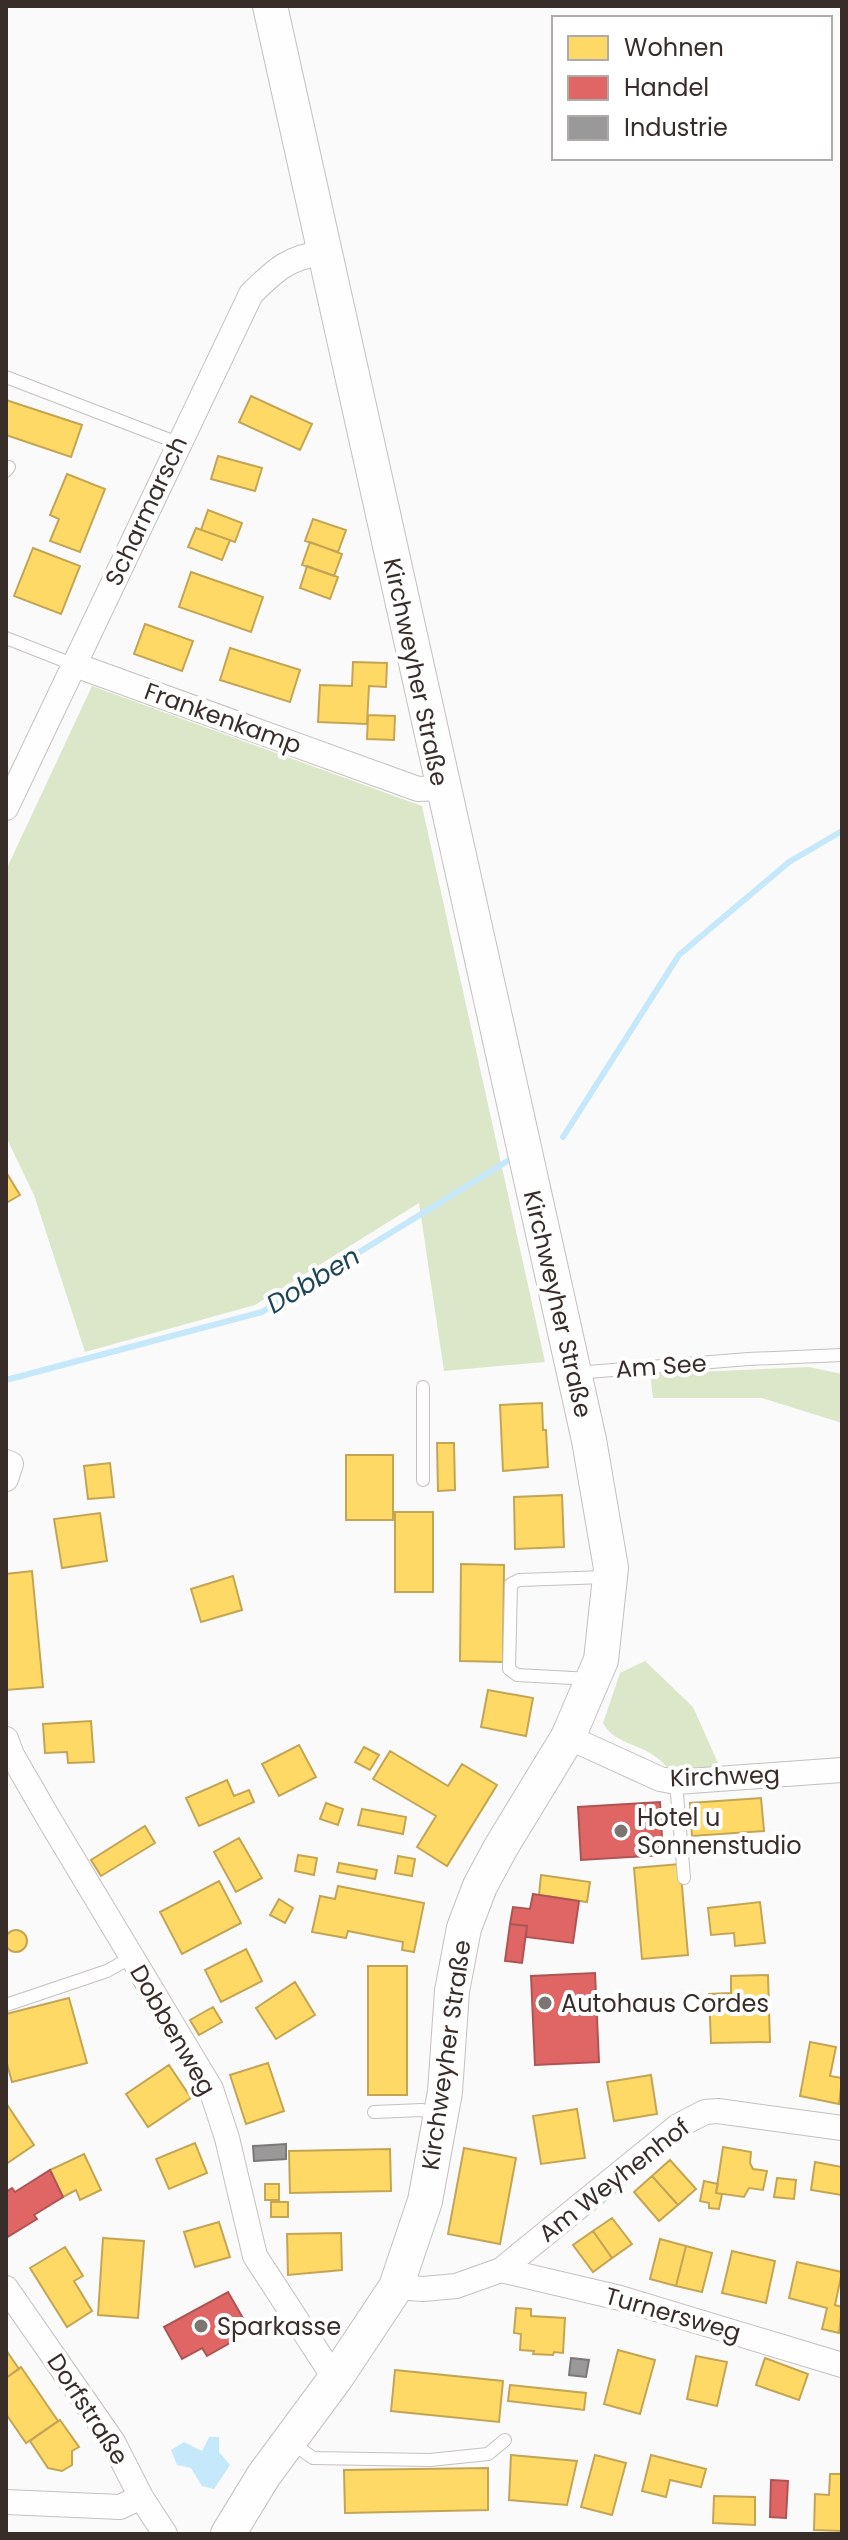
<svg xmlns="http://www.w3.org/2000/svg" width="848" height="2540" viewBox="0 0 848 2540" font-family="Poppins,sans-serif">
	<rect width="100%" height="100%" fill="#fafafa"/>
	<path fill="#dce7c9" d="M92,686l330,120 123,556 -101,9 -25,-168 -164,102 -170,47 -51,-157 -28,-58v-267z
		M809,1367l33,7v49l-80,-25h-109l-3,-24z
		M645,1661l48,46 25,56v7l-43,4c-7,-5 -12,-12 -19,-17 -16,-13 -43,-14 -53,-34l17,-50z"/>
	<path fill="#c5e8fb" d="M209,2437h10v15l11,13 -16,24 -12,-3 -11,-18 -14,-3 -6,-15 13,-8 18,9z"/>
	<path fill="#ffd966" stroke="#c3a554" stroke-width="2" d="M251,396l61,28 -12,26 -61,-28z
		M6,400l76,25 -11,32 -65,-22z
		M218,456l44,12 -7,23 -44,-12z
		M67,474l38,15 -25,63 -30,-11 9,-22 -9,-4z
		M208,510l34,13 -7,19 -34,-12z
		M313,519l33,11 -8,22 -33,-11z
		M196,528l34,12 -8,20 -34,-13z
		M310,542l32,12 -8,22 -32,-11z
		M33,548l47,18 -19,48 -47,-18z
		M307,566l31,11 -8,22 -30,-11z
		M191,572l72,25 -12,35 -72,-25z
		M145,624l48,17 -11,30 -48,-17z
		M230,648l70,22 -10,32 -70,-22z
		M353,662l34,1 -1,24 -17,-1 -2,38 -49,-2 2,-37 32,1z
		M368,715l27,1 -1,24 -27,-1z
		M6,1172l14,23 -14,8z
		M542,1403l1,27h3l2,37 -45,4 -3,-66z
		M437,1443h17l1,47 -17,1z
		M346,1455h47v65h-47z
		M110,1463l4,34 -26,2 -4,-33z
		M562,1495l2,52 -49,2 -1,-52z
		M395,1512h38v80h-38z
		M100,1513l7,48 -45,7 -8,-49z
		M461,1564l43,1 -1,97 -43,-1z
		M32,1571l11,116 -37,3v-116z
		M233,1576l9,34 -41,12 -10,-33z
		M488,1690l45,8 -7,38 -45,-9z
		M91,1721l3,41 -26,1 -1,-11 -22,1 -2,-29z
		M299,1745l17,32 -37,19 -17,-32z
		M364,1747l15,8 -9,15 -15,-8z
		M390,1751l58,35 14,-22 35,21 -50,81 -30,-19 19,-31 -63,-37z
		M227,1780l7,16 15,-6 5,12 -55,24 -13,-28z
		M761,1798l3,33 -72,5 -2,-33z
		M326,1803l17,6 -5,16 -18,-6z
		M362,1809l44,8 -3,17 -45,-9z
		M145,1826l10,17 -54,33 -10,-16z
		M239,1838l23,40 -26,14 -22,-40z
		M298,1855l19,3 -3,17 -19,-4z
		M398,1856l17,3 -3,17 -17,-3z
		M339,1863l38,7 -2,9 -38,-7z
		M680,1864l8,91 -46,4 -8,-91z
		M541,1875l49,7 -3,20 -48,-7z
		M219,1881l22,42 -59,31 -22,-42z
		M338,1886l86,17 -10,49 -12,-2 1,-8 -55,-11 -2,7 -34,-6 8,-36 15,3z
		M279,1899l14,9 -8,15 -15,-8z
		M760,1902l5,41 -30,3 -1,-13 -23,2 -3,-27z
		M5 1941a11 11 0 1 1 22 0a11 11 0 1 1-22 0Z
		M246,1949l16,32 -41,21 -16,-32z
		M368,1966h39v129h-39z
		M768,1975l2,67 -59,1 -2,-49 22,-1v-17z
		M295,1982l20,33 -39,24 -20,-31z
		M69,1998l18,65 -75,19 -6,-22v-46z
		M213,2007l9,15 -23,13 -9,-15z
		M810,2042l26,5 -6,29 12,2 -3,26 -39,-8z
		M268,2063l16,48 -38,13 -16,-49z
		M169,2065l22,33 -43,29 -22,-33z
		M651,2075l6,39 -43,7 -7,-39z
		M6,2103l28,42 -28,19z
		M577,2109l8,49 -44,6 -8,-48z
		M195,2143l12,30 -38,16 -13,-30z
		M723,2147l28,5 -1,11 3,6 14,2 -4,19 -14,-2 -5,9 -28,-4z
		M464,2148l52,10 -16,86 -52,-10z
		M390,2149l1,42 -101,2 -1,-42z
		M84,2154l17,36 -21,10 -4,-10 -13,7 -13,-27z
		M670,2160l26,29 -18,16 -26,-29z
		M815,2162l27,5v28l-31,-5z
		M652,2176l26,29 -19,16 -25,-29z
		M777,2178l19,2 -2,19 -20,-2z
		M704,2181l14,3 -2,9 6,1 -3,15 -10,-1v-5l-9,-2z
		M265,2184h14v16h-14z
		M271,2202h17v15h-17z
		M612,2218l20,26 -20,14 -19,-27z
		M219,2222l11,35 -35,10 -11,-35z
		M593,2231l19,27 -19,14 -20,-27z
		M341,2233l1,37 -54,5 -1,-41z
		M103,2238l41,3 -6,77 -40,-3z
		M660,2239l26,7 -10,40 -26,-7z
		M686,2246l26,7 -10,39 -26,-6z
		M65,2247l18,29 -9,5 18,30 -25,16 -37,-59z
		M732,2251l43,10 -9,42 -44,-10z
		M797,2262l45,10 -7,33 7,2 -3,26 -17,-4 5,-21 -38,-10z
		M516,2308l15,1v7l34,2 -2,35 -9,-1 -1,3 -20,-1 1,-3 -14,-1 1,-16 -7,-1z
		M6,2350l13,19 -13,9z
		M618,2350l37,10 -15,54 -36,-10z
		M696,2356l31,6 -10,44 -30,-7z
		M765,2358l43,16 -9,26 -43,-15z
		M21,2367l37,54 -32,22 -20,-29v-36z
		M395,2370l108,11 -4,41 -108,-11z
		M510,2385l76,8 -2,17 -76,-9z
		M60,2420l19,27 -7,4v14l-10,6 -14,-3 -18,-27z
		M511,2455l66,6 -10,44 -58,-5z
		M595,2455l31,8 -14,52 -31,-8z
		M651,2455l55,14 -5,18 -31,-7 -4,17 -24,-6z
		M488,2468v42l-143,3 -1,-43z
		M830,2474h12v57l-28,-1 1,-36 14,1z
		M714,2496l41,1v28l-42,-2z"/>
	<path fill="#e06666" stroke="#ae5554" stroke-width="2" d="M660,1802l3,53 -82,5 -3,-53z
		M533,1894l46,7 -6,42 -47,-6 1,-11 -17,-2 3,-17 17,2z
		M510,1924l17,2 -5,37 -17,-2z
		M595,1973l4,89 -64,3 -4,-89z
		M50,2170l13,27 -29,18 3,4 -31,19v-46l6,-4 3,4z
		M228,2292l16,28 -8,5 6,11 -35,20 -5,-8 -20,11 -18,-32z
		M771,2480l17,1 -2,37 -16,-1z"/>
	<path fill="#999" stroke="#7c7977" stroke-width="2" d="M286,2144v15l-32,2 -1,-15z
		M571,2358l18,2 -3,17 -17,-2z"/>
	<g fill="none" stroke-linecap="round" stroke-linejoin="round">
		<path stroke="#c5e8fb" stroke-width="6" d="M563,1137l116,-182 110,-93 53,-31
			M6,1380l256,-68 247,-152"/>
		<g stroke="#c5c0be" stroke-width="14">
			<path id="lane" d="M6,377l172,66
				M6,471l3,-4
				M6,638l69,27
				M576,1373l172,-14 94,-4
				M423,1387v93
				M591,1679l-74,-4 -8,-6 2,-85 8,-4 87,-3
				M676,1782l8,96
				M6,2005l101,-34 25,-14
				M374,2112l48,-2 15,5
				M292,2443l21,15 117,2 58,-6 17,-14"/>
		</g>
		<g stroke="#c5c0be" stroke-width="26">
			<path id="street" d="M75,665l343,124 24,-1
				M6,808l245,-514c24,-24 39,-38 74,-41
				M6,1462l5,2 -5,15
				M568,1737l92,42 16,3 166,-12
				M6,1739l6,16 37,64 162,270 16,49 28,118 80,123
				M501,2270l119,28 222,67
				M396,2287l27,2 33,-3 45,-16 177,-144 27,-14 13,-1 124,17
				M6,2288l107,154 28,55 24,37
				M6,2502l114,5 21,-10"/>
		</g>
		<g stroke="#c5c0be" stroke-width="36">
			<path id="secondary" d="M228,2534l36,-59 71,-96 61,-92 29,-86 20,-109 7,-101 12,-63 16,-42 21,-39 67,-110 33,-77 10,-92 -22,-128 -319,-1434"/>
		</g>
		<use href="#lane" stroke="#fefefe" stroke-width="12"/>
		<use href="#street" stroke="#fefefe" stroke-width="24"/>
		<use href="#secondary" stroke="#fefefe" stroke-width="34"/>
	</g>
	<g fill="#7c7572" stroke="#fff" stroke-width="3">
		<circle cx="621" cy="1831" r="8"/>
		<circle cx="545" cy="2003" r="8"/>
		<circle cx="201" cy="2326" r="8"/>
	</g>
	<g text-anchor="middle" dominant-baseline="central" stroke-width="8" stroke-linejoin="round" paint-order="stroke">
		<g font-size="24" fill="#382d29" stroke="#fff">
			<text transform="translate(146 511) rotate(-65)">Scharmarsch</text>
			<text transform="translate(416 672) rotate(78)">Kirchweyher Straße</text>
			<text transform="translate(223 718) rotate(20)">Frankenkamp</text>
			<text transform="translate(558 1304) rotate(77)">Kirchweyher Straße</text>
			<text transform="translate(661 1366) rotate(-4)">Am See</text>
			<text transform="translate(725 1776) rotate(-2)">Kirchweg</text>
			<text transform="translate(173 2030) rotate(60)">Dobbenweg</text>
			<text transform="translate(446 2055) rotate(-82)">Kirchweyher Straße</text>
			<text transform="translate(614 2180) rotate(-38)">Am Weyhenhof</text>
			<text transform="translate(673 2314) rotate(16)">Turnersweg</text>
			<text transform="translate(88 2409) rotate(57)">Dorfstraße</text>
		</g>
		<g font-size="24" fill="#382d29" stroke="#fff" text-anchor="start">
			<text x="637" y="1817">Hotel u<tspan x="637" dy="28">Sonnenstudio</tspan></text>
			<text x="561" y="2003">Autohaus Cordes</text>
			<text x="217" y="2326">Sparkasse</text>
		</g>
		<g font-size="26" font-style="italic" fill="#1d4457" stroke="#fff">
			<text transform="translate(313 1280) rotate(-31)">Dobben</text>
		</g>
	</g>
	<rect width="848" height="2540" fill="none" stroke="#382d29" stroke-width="16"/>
	<rect x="552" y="16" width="280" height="144" fill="#ffffff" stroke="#afaba9" stroke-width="2"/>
	<rect x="568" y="36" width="40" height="24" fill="#ffd966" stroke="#afaba9" stroke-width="2"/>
	<text x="624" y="56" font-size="24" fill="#382d29">Wohnen</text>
	<rect x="568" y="76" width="40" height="24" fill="#e06666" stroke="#afaba9" stroke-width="2"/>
	<text x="624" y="96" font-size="24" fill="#382d29">Handel</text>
	<rect x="568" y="116" width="40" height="24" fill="#999999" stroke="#afaba9" stroke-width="2"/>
	<text x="624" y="136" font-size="24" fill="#382d29">Industrie</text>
</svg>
